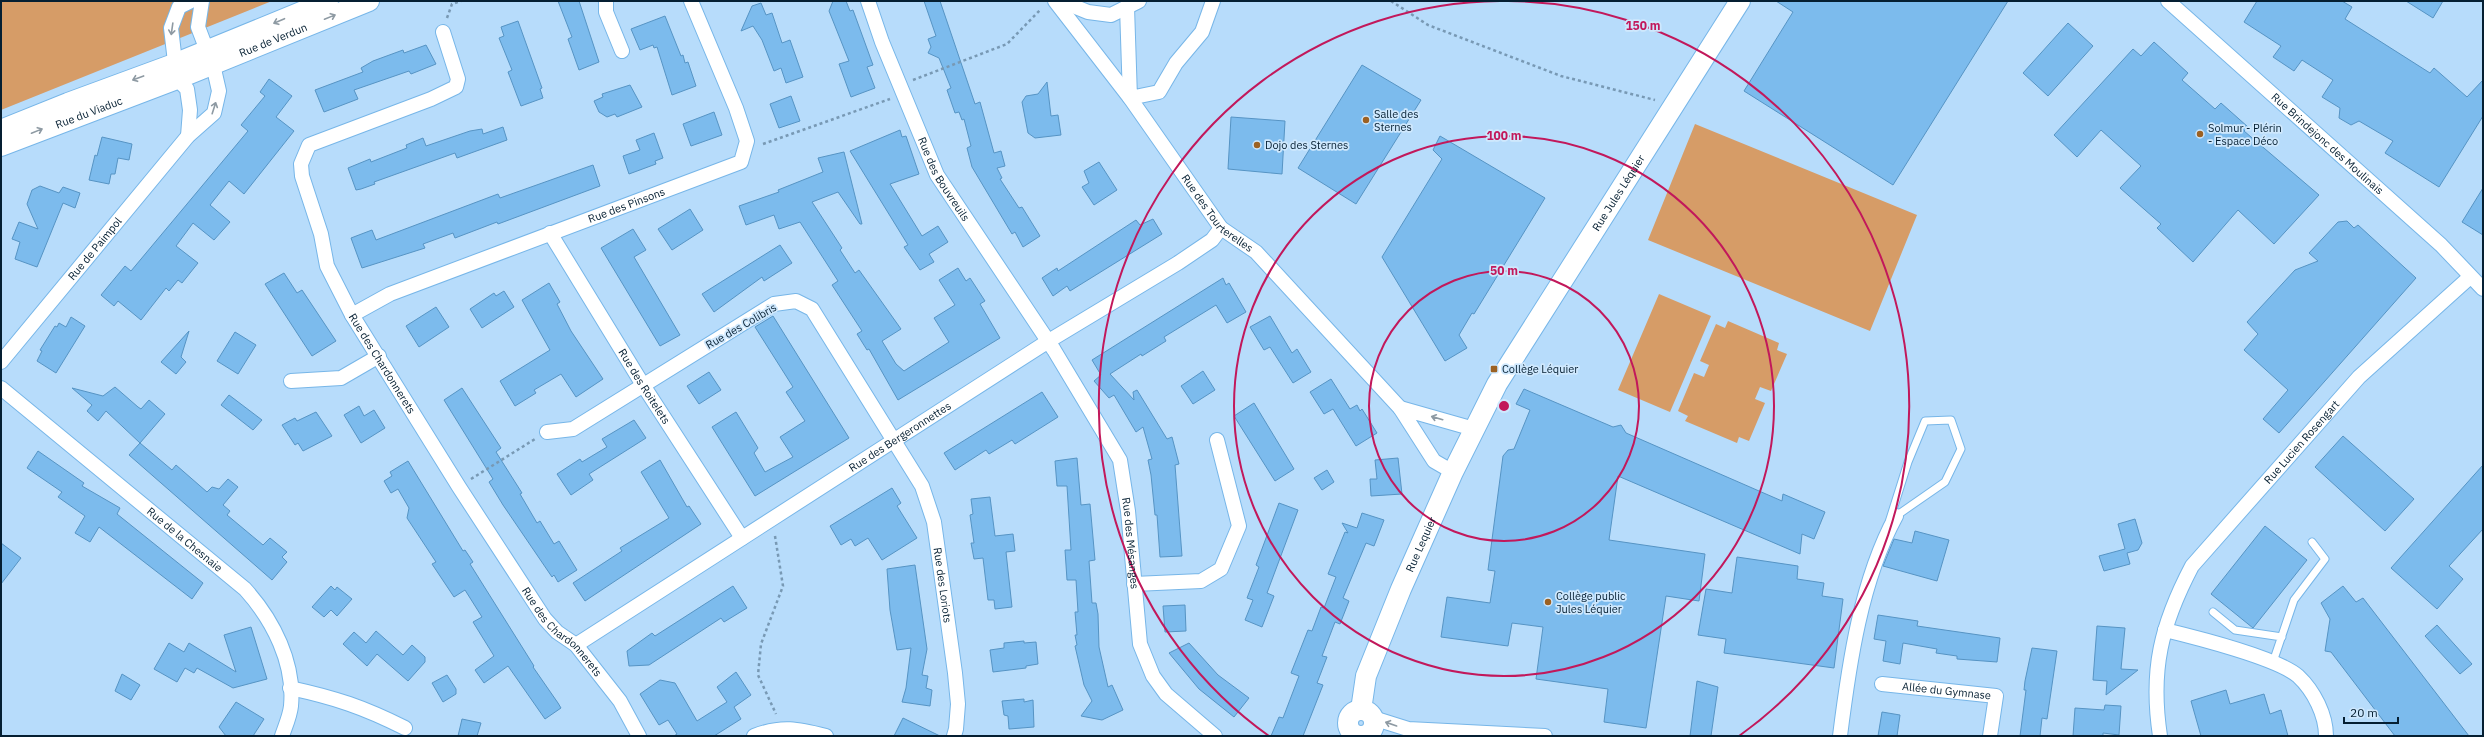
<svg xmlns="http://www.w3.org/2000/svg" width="2484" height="737" viewBox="0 0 2484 737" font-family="'IBM Plex Sans',sans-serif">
	<rect width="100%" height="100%" fill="#b7dcfb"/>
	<path fill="#d69c67" d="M1,1h271l-271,109z
		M1695,124l222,91 -47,116 -222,-91z
		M1659,294l52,22 -41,96 -52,-22z
		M1728,321l51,22 -2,7 10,4 -16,37 -11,-4 -5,12 10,4 -16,38 -10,-4 -2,6 -52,-22 3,-5 -10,-5 16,-38 10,4 5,-12 -9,-4 16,-37 9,4z"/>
	<path fill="#7cbbed" stroke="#5694c4" d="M558,1h21l20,61 -20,8 -11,-31 4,-2z
		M833,1h13l4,10 3,-1 20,55 -6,2 8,21 -24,9 -12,-33 10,-3 -20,-50z
		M924,1h16l35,103 5,-2 14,51 7,-2 4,15 -8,2 5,10 -2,1 19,29 3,-1 18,29 -17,11 -8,-15 -3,2 -40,-67 -5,-19 4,-2 -7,-27 -2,1 -3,-8 -4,1 -8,-23 4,-2 -12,-30 -11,-5 3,-6 -3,-8 8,-3z
		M1776,1h232l-115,184 -149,-94 49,-79z
		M2257,1h85l10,6 -7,12 85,54 4,-5 33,29 16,-17v36l-44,71 -54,-34 8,-12 -34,-20 -8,4 -12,-7 1,-10 -18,-11 11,-17 -31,-20 -8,11 -21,-14 8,-11 -37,-24z
		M2406,1h37l-10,17z
		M761,3l5,12 6,-2 10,30 8,-3 13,37 -17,6 -5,-15 -7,3 -12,-31 -9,-14 -12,5 11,-25z
		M665,16l16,40 2,-1 2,8 3,-1 8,24 -24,9 -15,-48 -3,1 -1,-3 -13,5 -9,-21z
		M518,21l24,67 -2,1 3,9 -22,8 -13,-34 4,-2 -13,-32 5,-2 -3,-9z
		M2068,23l25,23 -45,50 -25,-23z
		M2154,42l34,31 -6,7 33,29 6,-6 27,24 -4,4 75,64 -45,49 -36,-34 -45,52 -36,-34 4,-4 -41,-36 21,-22 -40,-36 -24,27 -23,-22 79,-86 8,7z
		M426,45l10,19 -25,10 -2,-3 -55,19 4,9 -34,13 -9,-22 48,-18 -2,-4 12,-7 30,-11 1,3z
		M1362,65l59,35 -65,104 -58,-36z
		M269,79l23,17 -16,21 18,14 -50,63 -15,-13 -19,24 20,17 -16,18 -21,-17 -17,23 22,17 -16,20 -4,-3 -9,11 -3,-3 -25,32 -23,-19 -4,5 -13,-11 24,-29 6,5 117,-140 -7,-6 24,-29 -5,-4z
		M1047,82l4,34 7,-1 3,20 -26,3 -7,-5 -6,-31 4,-6 12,-2z
		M630,85l12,22 -25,10 -2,-3 -8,3 -8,-5 -5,-11 9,-4 -1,-3z
		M791,96l9,25 -21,7 -9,-24z
		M714,112l8,23 -31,11 -8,-22z
		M1231,117l54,4 -3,53 -54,-5z
		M503,127l4,13 -50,18 -2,-5 -81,29 1,2 -14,5 -5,1 -8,-22 22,-9 1,3 36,-14 -1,-3 17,-7 3,8 44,-15 12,-2 1,5z
		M900,130l2,7 4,-1 13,38 -29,10 32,52 16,-10 10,16 -19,12 5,8 -14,8 -16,-23 4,-2 -58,-94z
		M654,133l9,25 -8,3 1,3 -27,10 -6,-18 17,-6 -4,-10z
		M1440,136l105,62 -71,116 -2,-1 -13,22 8,13 -22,13 -63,-104 60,-98 -9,-9z
		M102,137l30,7 -3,16 -11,-2 -3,16h-4l-2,10 -20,-4 6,-25 2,1z
		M844,152l18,72h-2l-22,-32 -26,10 30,46 -2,2 15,23 4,-3 42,59 -19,12 14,23 8,7 45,-29 -15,-24 21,-13 -16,-25 19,-12 8,13 4,-3 15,23 -5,3 20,34 -102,62 -29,-51 -2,1 -10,-16 5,-3 -30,-46 6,-4 -38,-59 -21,7 -5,-14 -28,10 -7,-19 40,-14 -1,-2 45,-18 -5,-14z
		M1099,162l18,28 -23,15 -12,-18 7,-4 -5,-12z
		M593,165l7,21 -102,38 -1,-2 -42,16 -2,-5 -30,11 2,4 -63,20 -11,-30 21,-8 4,10 122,-46 2,4z
		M40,186l19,7 4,-6 17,6 -5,15 -12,-5 -26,64 -22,-8 5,-17 -8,-3 7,-17 19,7 -11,-25 5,-14z
		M2483,188v47l-21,-13z
		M690,209l13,21 -31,20 -14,-21z
		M1153,219l9,15 -92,57 -3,-5 -14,10 -11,-18 15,-10 1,3 78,-51 4,5z
		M2347,221l7,7 4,-3 58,53 -137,155 -16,-14 25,-29 -44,-40 14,-16 -11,-12 48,-52 23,-9 -9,-8 29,-31z
		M633,229l13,21 -12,7 46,78 -20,11 -59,-98z
		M780,245l12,18 -28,18 -2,-4 -48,35 -12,-18z
		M284,273l13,20 5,-3 34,51 -24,15 -47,-72z
		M1223,278l3,7 3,-2 17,29 -19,11 -11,-18 -52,32 2,4 -24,15 -1,-2 -31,20 24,26 -1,-8 4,-2 30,49 5,-2 7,27 -4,1 7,91 -22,1 -3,-42h-2l-4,-40 -3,-15 4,-1 -9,-32 -7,5 -22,-37 -5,3 -15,-17 7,-6 -9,-15z
		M549,283l11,19 -3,2 14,27 32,48 -27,18 -15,-23 -27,16 2,3 -21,13 -15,-25 50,-31 -28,-50z
		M504,291l10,16 -32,21 -12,-19 24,-16 2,3z
		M436,307l13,20 -30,20 -13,-21z
		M773,316l76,122 -94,58 -43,-69 24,-15 22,36 -4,5 11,19 28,-15 -13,-20 25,-16 -19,-29 7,-5 -38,-60z
		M1270,316l22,37 5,-4 14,23 -18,11 -23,-36 -6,3 -14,-23z
		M71,317l14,9 -29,47 -19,-12 5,-10 -2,-1 15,-24 2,1 2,-4 7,4z
		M189,331l-8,26 5,5 -10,12 -15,-12z
		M235,332l21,13 -18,29 -21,-13z
		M1203,371l12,19 -22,14 -12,-18z
		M709,372l12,18 -22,14 -12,-18z
		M1331,379l19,30 7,-4 3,6 2,-2 15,24 -21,13 -23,-37 -9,5 -14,-22z
		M115,387l23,20 3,2 8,-9 16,14 -25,29 -34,-32 -8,10 -11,-10 5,-6 -20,-17 31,8z
		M462,388l39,60 -5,4 26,41 -2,1 17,29 3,-2 14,23 5,-3 18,29 -19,12 -4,-7 -2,2 -49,-72 -14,-23 4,-3 -49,-79z
		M1524,389l89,38 8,-2 5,8 156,68 1,-7 42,18 -11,27 -12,-5 -2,20 -182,-78 -9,64 96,14 -6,47 -33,-5 -20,132 -42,-6 4,-33 -72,-10 7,-52 -31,-4 -4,23 -67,-9 6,-40 43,6 5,-32 -7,-1 15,-114 5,-6 6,-1 16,-39 -14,-6z
		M1042,392l16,25 -43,27 -3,-4 -23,14 -3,-4 -31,20 -11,-17z
		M229,395l33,25 -9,10 -32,-25z
		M1254,403l40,66 -19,12 -41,-65z
		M359,406l5,10 10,-6 11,18 -24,15 -17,-28z
		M316,412l16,24 -29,15 -5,-8 -3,2 -13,-20 13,-7 2,3z
		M634,420l12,18 -57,36 4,6 -22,15 -14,-21 23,-15 2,3 25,-15 -5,-8z
		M2343,436l71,63 -29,32 -70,-64z
		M140,443l32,27 4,-5 31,27 5,-5 7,2 9,-10 10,8 -15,18 7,6 -3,4 36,30 7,-7 17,14 -5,5 5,5 -15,18 -143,-125z
		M38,451l46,32 -2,3 38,22 -3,6 86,69 -11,16 -93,-72 -9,15 -15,-9 10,-17 -27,-19 4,-5 -35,-24z
		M1077,458l4,47 9,-1 5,56 -6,1 3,42h4l2,11 1,33 9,40 4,-2 11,25 -21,10 -21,-4 11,-15 -8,-16 -9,-39 2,-1 -2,-10h2l-2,-23h3l-2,-32h-9l-2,-30h6l-4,-64h-10l-2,-25z
		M1398,458l4,36 -31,2 -1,-17h7l-2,-19z
		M660,460l27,47 2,-1 12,18 -116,77 -12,-18 49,-32 -2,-3 49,-30 -28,-46z
		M408,461l55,90 2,-1 8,12 -3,2 64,102 -1,1 25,36 3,5 -16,11 -37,-53 -24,17 -9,-13 19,-14 -21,-34 9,-5 -17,-27 -11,7 -22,-33 4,-2 -29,-44 2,-10 -11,-19 -7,4 -7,-12 8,-5 -2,-4z
		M2483,465v64l-34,37 14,13 -26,30 -46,-41z
		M1327,470l7,12 -12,8 -8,-12z
		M892,488l9,15 -4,3 20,32 -35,22 -14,-22 -13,8 -4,-7 -10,6 -11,-19z
		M990,497l5,39 18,-2 2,17 -9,1 6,55 -17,2 -1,-9h-6l-5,-42 -9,1 -3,-16h3l-4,-28 3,-1 -2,-15z
		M1279,503l19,7 -31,83 7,3 -12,31 -17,-7 8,-20 -6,-2 12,-31 -3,-2z
		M1362,513l22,7 -10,26 -8,-3 -23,55 6,3 -9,23 -5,-2 -13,34 5,1 -10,26 6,2 -20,51h-32l8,-19 4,1 16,-42 -8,-3 17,-43 4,1 9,-24 3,1 12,-31 -8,-3 17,-42 3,1 -6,-10 15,5z
		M2135,519l7,24 -4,7 -11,3 3,11 -26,7 -5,-15 26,-7 -7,-25z
		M2265,526l42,34 -54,68 -42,-34z
		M1915,531l34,9 -12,41 -54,-15 11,-27 18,4z
		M1,543l20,15 -20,26z
		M1737,557l61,9 -1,13 27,4 -2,13 21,3 -9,69 -110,-15 2,-14 -28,-4 8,-46 26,4z
		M915,565l12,84 -5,26 6,1 -2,12 6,2 -2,16 -28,-4 4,-14 5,-40 -14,2 -7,-40 -3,-41z
		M331,586l4,4 2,-3 15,12 -15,17 -6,-6 -7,7 -12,-10z
		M733,586l14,22 -23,14 -3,-4 -72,47 -20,1 -2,-15 25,-18 3,3z
		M2343,586l13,16 7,-4 106,138h-74l-64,-84 -6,-1 5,-32 -9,-16z
		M1185,605l1,26 -21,1 -2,-26z
		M1878,615l40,6 -1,5 83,12 -3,24 -40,-3v-3l-21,-3 1,-4 -34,-6 -3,21 -17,-3 3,-20 -12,-2z
		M2437,625l35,39 -12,10 -35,-38z
		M2097,626l28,2 -4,41 17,1 -32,25 1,-14 -14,-1z
		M251,627l16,52 -34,9 -36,-20 -3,5 -9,-5 -8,14 -23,-13 15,-26 15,9 5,-9 47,29 -12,-37z
		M376,631l27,24 9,-10 13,12v5l-17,19 -31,-27 -10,12 -24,-22 11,-12 12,11z
		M1024,641v2l12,-1 2,22 -12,2v2l-33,4 -3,-22 14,-2v-5z
		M1189,643l29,32 31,23 -15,19 -35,-28 -30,-36z
		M2032,648l25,3 -10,68 -5,-1 -2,18h-20l6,-46h-2l1,-9z
		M736,672l15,23 -17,12 7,12 -27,17h-40l3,-2 -9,-14 -9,5 -19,-31 20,-14 15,3 22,38 30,-19 -10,-15z
		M122,674l18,11 -9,15 -16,-9z
		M447,675l9,14v5l-13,8 -11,-19z
		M1697,681l21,6 -7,49h-21z
		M2226,690l4,14 34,-10 6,20 11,-4 7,26h-87l-10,-35z
		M1024,699v3l9,-2 1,27 -25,2 -1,-13 -4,-1 -2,-14z
		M236,702l28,17 -11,17h-27l-7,-9z
		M2105,705l16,1 -2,29 -16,-2v3h-30l2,-28 29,2z
		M1882,712l18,3 -3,21h-19z
		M903,718l37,18h-46z
		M462,719l19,4 -4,13h-19z"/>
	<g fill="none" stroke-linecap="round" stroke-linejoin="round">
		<g stroke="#77b6e8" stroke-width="9">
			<path id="lane" d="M1890,519l18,-57 17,-41 26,-1 10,29 -16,33 -49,34
				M2213,612l22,18 47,7
				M2273,662l21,-62 31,-41 -13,-17"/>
		</g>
		<g stroke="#77b6e8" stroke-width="16">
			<g id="street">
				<path d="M606,1v11l16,39"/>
				<path id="s1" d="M868,1l14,41 55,133 117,175 66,110 8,51 12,133 13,32 13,18 49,42"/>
				<path id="s2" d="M1055,1l75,97 91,130 35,24 144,156"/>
				<path d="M1061,1l27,11 23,3 28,-14"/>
				<path id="s3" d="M2168,1l273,244 42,44"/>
				<path d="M1127,7l3,91 29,-6 17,-29 26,-31 11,-31"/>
				<path id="s4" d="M443,32l15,47 -2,8 -25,12 -122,46 -8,19 1,12 19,58 6,32 25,49 107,172 86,132 12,13 19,13 44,56 19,35"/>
				<path d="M188,136l2,-26 -3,-21 -10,-10 -6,-51 8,-21 12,-6"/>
				<path id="s5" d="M550,233l93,152 99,153"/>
				<path id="s6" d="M352,315l38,-21 351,-132 6,-21 -11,-33 -45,-107"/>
				<path id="s7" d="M1,362l187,-226 26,-23 5,-22 -5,-22 -16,-42 4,-26"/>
				<path d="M291,381l50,-3 38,-22"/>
				<path id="s8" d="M1,388l244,201c28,31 50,74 46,117 -1,10 -6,21 -9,30"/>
				<path id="s9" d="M547,432l26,-3 201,-125 22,-3 16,8 110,177 12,36 21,151 3,31 -2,25 -2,7"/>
				<path d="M1453,472l-19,-11 -34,-53 74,21"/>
				<path d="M1134,584l67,-3 20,-12 18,-43 -22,-86"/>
				<path d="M2165,630c29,7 112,28 133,46 16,15 28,39 28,60"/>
				<path id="s10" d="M576,645l471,-303 131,-79 34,-23 9,-12"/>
				<path id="s11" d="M1882,684l114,12 -6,40"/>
				<path d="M290,688c46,10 73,19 115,40"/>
				<path d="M1373,718l35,11 137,7"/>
				<path d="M1363,735l3,1"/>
				<path d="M754,736c28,-11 44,-7 72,0"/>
				<path d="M1840,736c9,-72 21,-156 56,-220"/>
				<path id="s12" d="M2160,736c-10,-66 1,-111 32,-170l167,-189 111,-100"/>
			</g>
		</g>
		<g stroke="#77b6e8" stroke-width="22">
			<g id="secondary">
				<path d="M1,130l67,-27 106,-39 154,-63"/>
				<path id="s13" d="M1,146l176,-67 192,-78"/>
				<path id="s14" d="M1361,710l5,-34 35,-87 52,-117 44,-88 243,-383"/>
				<circle cx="1361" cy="723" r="13"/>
			</g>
		</g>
		<path stroke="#7899b4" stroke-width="2.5" stroke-dasharray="3 3" stroke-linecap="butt" d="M1391,1l37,24 133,51 94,24
			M447,18l5,-14 9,-3
			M913,80l94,-36 34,-35
			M763,144l127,-45
			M471,479l64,-40
			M775,536l8,50 -22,58 -3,31 18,39"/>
		<use href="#lane" stroke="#fff" stroke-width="7"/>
		<use href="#street" stroke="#fff" stroke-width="14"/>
		<use href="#secondary" stroke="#fff" stroke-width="20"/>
	</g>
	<defs><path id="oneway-shaft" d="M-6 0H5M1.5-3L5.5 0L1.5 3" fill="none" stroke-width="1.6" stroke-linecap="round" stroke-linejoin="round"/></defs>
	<g stroke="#8e9aa3">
		<use href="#oneway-shaft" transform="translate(330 17) rotate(-22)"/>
		<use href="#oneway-shaft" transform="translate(279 21) rotate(157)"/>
		<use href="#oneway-shaft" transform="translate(172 29) rotate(98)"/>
		<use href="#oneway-shaft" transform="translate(138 78) rotate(160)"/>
		<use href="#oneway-shaft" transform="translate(214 108) rotate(-72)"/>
		<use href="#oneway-shaft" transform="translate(37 131) rotate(-22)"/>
		<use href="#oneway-shaft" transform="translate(1437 418) rotate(-164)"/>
		<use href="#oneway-shaft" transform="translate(1391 724) rotate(-161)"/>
	</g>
	<g fill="none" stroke="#c2185b" stroke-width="2">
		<circle cx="1504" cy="406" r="135"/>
		<circle cx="1504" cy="406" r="270"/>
		<path d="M1269 736A405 405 0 0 1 1500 1M1508 1A405 405 0 0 1 1739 736"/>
	</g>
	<g fill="#9c6122" stroke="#cfe8fd" stroke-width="1.5">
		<circle cx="1366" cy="120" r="4"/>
		<circle cx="2200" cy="134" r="4"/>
		<circle cx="1257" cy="145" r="4"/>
		<rect x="1490" y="365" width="8" height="8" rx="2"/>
		<circle cx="1548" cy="602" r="4"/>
	</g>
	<g text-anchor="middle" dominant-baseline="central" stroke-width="3.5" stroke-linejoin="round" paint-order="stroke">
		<g font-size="11" fill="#051f32" stroke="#cfe8fd">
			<text stroke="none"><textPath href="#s13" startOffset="292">Rue de Verdun</textPath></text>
			<text stroke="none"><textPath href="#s13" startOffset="94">Rue du Viaduc</textPath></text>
			<text stroke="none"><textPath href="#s3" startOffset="214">Rue Brindejonc des Moulinais</textPath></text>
			<text stroke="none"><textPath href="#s1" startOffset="194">Rue des Bouvreuils</textPath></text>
			<text stroke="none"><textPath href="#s14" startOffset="581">Rue Jules Léquier</textPath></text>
			<text stroke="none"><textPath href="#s6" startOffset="296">Rue des Pinsons</textPath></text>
			<text stroke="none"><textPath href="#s2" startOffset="268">Rue des Tourterelles</textPath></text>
			<text stroke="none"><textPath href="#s7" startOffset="147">Rue de Paimpol</textPath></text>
			<text transform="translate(741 326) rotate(-30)">Rue des Colibris</text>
			<text stroke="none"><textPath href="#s4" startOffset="454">Rue des Chardonnerets</textPath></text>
			<text stroke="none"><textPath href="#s5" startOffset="180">Rue des Roitelets</textPath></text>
			<text stroke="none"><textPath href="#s10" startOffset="385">Rue des Bergeronnettes</textPath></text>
			<text stroke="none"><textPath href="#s12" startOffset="342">Rue Lucien Rosengart</textPath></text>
			<text stroke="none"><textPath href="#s8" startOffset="238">Rue de la Chesnaie</textPath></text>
			<text stroke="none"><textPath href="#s1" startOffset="610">Rue des Mésanges</textPath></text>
			<text stroke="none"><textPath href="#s14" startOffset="177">Rue Lequier</textPath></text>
			<text stroke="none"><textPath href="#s9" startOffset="613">Rue des Loriots</textPath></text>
			<text stroke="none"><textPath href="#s4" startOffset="778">Rue des Chardonnerets</textPath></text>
			<text stroke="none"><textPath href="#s11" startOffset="65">Allée du Gymnase</textPath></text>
		</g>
		<g font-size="11" fill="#051f32" stroke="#cfe8fd" text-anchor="start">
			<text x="1374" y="114">Salle des<tspan x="1374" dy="13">Sternes</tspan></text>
			<text x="2208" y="128">Solmur - Plérin<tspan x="2208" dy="13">- Espace Déco</tspan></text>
			<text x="1265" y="145">Dojo des Sternes</text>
			<text x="1502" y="369">Collège Léquier</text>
			<text x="1556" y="596">Collège public<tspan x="1556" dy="13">Jules Léquier</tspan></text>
		</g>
	</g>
	<circle cx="1504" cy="406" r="6" fill="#c2185b" stroke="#cfe8fd" stroke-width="2"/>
	<g font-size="12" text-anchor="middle" font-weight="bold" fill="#c2185b" stroke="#cfe8fd" stroke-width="3.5" stroke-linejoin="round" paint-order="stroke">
		<text x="1643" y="30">150 m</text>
		<text x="1504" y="140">100 m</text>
		<text x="1504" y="275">50 m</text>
	</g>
	<rect width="2484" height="737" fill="none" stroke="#051f32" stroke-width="4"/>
	<path d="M2344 717v6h54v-6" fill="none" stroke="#051f32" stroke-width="2"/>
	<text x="2350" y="717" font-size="12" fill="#051f32" stroke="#cfe8fd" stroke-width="3" paint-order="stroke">20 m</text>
</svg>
